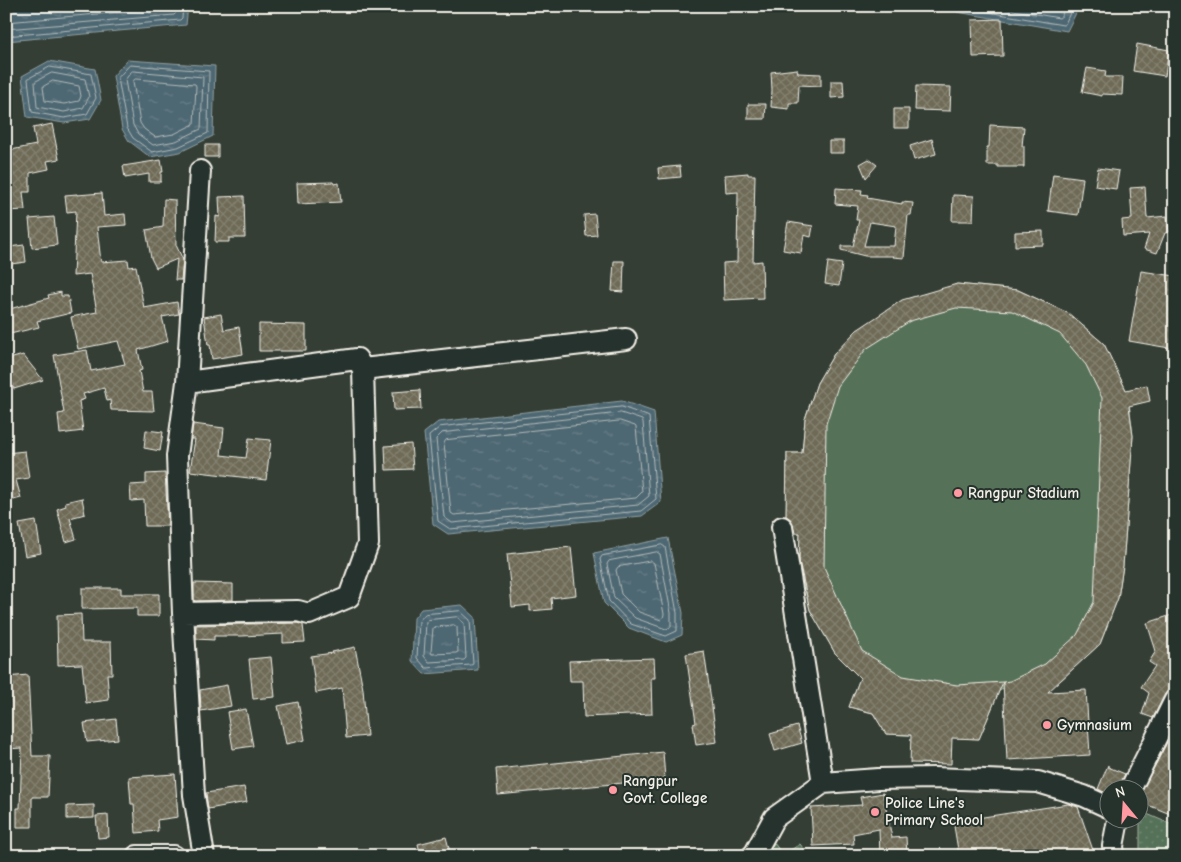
<svg xmlns="http://www.w3.org/2000/svg" width="1181" height="862" viewBox="0 0 1181 862" font-family="'Comic Neue',sans-serif">
	<defs>
		<pattern id="park-dots" width="8" height="8" patternUnits="userSpaceOnUse" patternTransform="scale(1.25)"><rect width="8" height="8" fill="#547158"/><path d="M2 2h.1M6 6h.1" fill="none" stroke="#6d8670" stroke-width="1.8" stroke-linecap="round"/></pattern>
		<pattern id="water-ripples" width="26" height="14" patternUnits="userSpaceOnUse" patternTransform="scale(1.25)"><rect width="26" height="14" fill="#4e6873"/><path d="M2 4q2-2 4 0t4 0M15 11q2-2 4 0t4 0" fill="none" stroke="#687e87"/></pattern>
		<pattern id="building-cross-hatch" width="8" height="8" patternUnits="userSpaceOnUse" patternTransform="scale(1.25)"><rect width="8" height="8" fill="#6e6a57"/><path d="M0 0l8 8M0 8l8-8" fill="none" stroke="#83806f"/></pattern>
	</defs>
	<rect width="100%" height="100%" fill="#343e35"/>
	<filter id="ink" filterUnits="userSpaceOnUse"><feTurbulence type="fractalNoise" baseFrequency=".02" numOctaves="2"/><feDisplacementMap in="SourceGraphic" scale="10" xChannelSelector="R" yChannelSelector="G"/><feConvolveMatrix kernelMatrix="1 2 1 2 8 2 1 2 1" color-interpolation-filters="sRGB"/></filter>
	<g filter="url(#ink)">
		<path fill="#547158" stroke="#a4b1a0" d="M957,284l61,6 50,23 36,31 24,50 5,42 -10,130 -5,32 -18,46 -39,36 -61,9 -21,50 -93,-5 -13,-21 -24,-6 11,-29 -25,-25 -25,-43 -11,-44 1,-33h-14l1,-80h15l3,-34 12,-36 17,-29 23,-24z"/>
		<path fill="url(#park-dots)" stroke="#a4b1a0" d="M1140,811l35,15v30h-35z
			M774,843l9,12 17,-11 9,12h-44z"/>
		<path fill="url(#water-ripples)" stroke="#909fa2" d="M6,6h182l-2,19 -180,16z
			M958,6h115l3,7 -9,18 -110,-19z
			M127,60l88,6 -2,70 -33,16 -30,5 -21,-16 -7,-12 -9,-53z
			M49,61l46,8 6,31 -11,19 -26,4 -37,-6 -5,-41z
			M622,401l32,11 7,90 -19,14 -194,18 -15,-10 -9,-91 14,-11z
			M668,538l15,75 -1,22 -16,7 -37,-14 -25,-25 -10,-50z
			M462,605l13,12 3,53 -54,4 -12,-13 2,-43 7,-9z"/>
		<g fill="none" stroke-linecap="round" stroke-linejoin="round">
			<path stroke="#b2bab9" stroke-width="1" d="M963,6l2,2 98,17 2,-1 5,-11 -1,-7
				M991,6l68,12c5,-2 3,-7 4,-12
				M6,22l161,-14 2,-2
				M6,29l168,-14 2,-2 1,-7
				M6,36l174,-16 2,-2 1,-12
				M130,65l79,6 -1,62 -30,14 -26,5 -19,-14 -6,-10 -9,-50z
				M50,67l41,7 5,24 -9,16 -23,4 -32,-6 -4,-33z
				M133,71l70,6 -2,52 -25,12 -23,4 -15,-11 -5,-9 -8,-45 6,-8z
				M52,73l33,6 4,18 -6,11 -19,4 -27,-5 -2,-25z
				M136,79l59,5 1,2 -2,38 -20,10 -19,3 -11,-8 -4,-6 -7,-41 1,-2z
				M53,81l26,5 2,10 -2,5 -15,3 -19,-3 -2,-14z
				M622,407l25,9 2,1 7,82 -15,12 -191,18 -12,-8 -9,-85 11,-9z
				M621,413l21,7 1,2 6,74 -11,9 -186,18 -8,-6 -8,-78 6,-6z
				M620,421l15,5 1,1 6,65 -6,6 -182,17 -3,-2 -7,-70 2,-3z
				M662,545l3,2 12,66v18l-11,5 -35,-12 -22,-23 -9,-42 2,-3z
				M657,552l3,2 11,59v14l-5,2 -31,-11 -21,-20 -7,-34 2,-3z
				M651,561l3,2 10,51 -1,4 -2,2 -22,-8 -18,-18 -5,-24 2,-3z
				M460,611l10,9 3,44 -2,1 -45,3 -9,-10 2,-37 6,-7z
				M457,617l7,6 2,35 -2,2 -35,2 -5,-6 2,-34 2,-2z
				M454,625l3,2 1,25 -2,1 -24,1 -1,-2 2,-24z"/>
		</g>
		<path fill="url(#building-cross-hatch)" stroke="#f4f1e8" fill-rule="evenodd" d="M1002,19l1,37 -30,1 -1,-37z
			M1137,44l32,6 -4,26 -32,-5z
			M1087,68l19,3 -1,6h18l-1,18 -20,-1v2l-20,-4z
			M797,69l1,4 23,1v12l-22,-1 -1,18h-9v6l-18,-2 1,-17 -1,-18z
			M831,81h12l1,16 -13,1z
			M916,86l35,1 -1,24 -35,-1z
			M748,104h18l-1,15h-17z
			M894,109h15v19h-15z
			M52,124l7,35 -12,2 2,8 -19,4v19h-7l2,18 -18,1 1,-41h-2v-19l30,-6 -3,-17z
			M990,125l34,2 -2,19h2v21h-26v-2h-11v-18h2z
			M932,139l4,15 -22,6 -4,-14z
			M829,141h15v12h-15z
			M205,145h13v12h-13z
			M869,159l8,6 -11,13 -6,-14z
			M161,160l2,12h-2v10h-12v-8l-24,4 -2,-12z
			M680,166l1,11 -22,2 -1,-11z
			M1098,168l21,3 -3,18 -21,-3z
			M748,173v2h7l-2,87 9,-1 1,37 -39,2 -1,-37 14,-1 1,-70 -12,1 -1,-18z
			M1053,174l30,4 -5,37 -30,-4z
			M333,182l1,2 5,-1 2,19 -43,2 -1,-21z
			M1145,187l2,31 20,-2 2,16 -4,1 -8,20 -13,-4 5,-15 -26,2 -1,-16 10,-1 -2,-31z
			M836,188l26,2 -1,4 7,1 -1,3 35,6v-2l11,1 -2,12h-3l-4,43 -11,-1 1,-1h-29l-24,-6v-4h12l6,-26h-3l2,-14 -23,-2zM870,222l26,4 -2,20h-30z
			M102,193l2,23 21,-2 1,11 -29,2 4,35 27,-2 1,7 7,-1 8,42 33,-6 2,12 -17,3 6,24 -30,9 4,20 -3,1 4,21h9l2,19 -43,-1 -1,-10 -3,1 -3,-13 -21,6 2,5 -6,2 4,30 -23,3 -2,-20 6,-1 -10,-58 33,-5 4,21 34,-7 -7,-23 -40,8 -7,-32 26,-5 -7,-38 -17,2 3,-65 -9,1 -2,-17 12,-1v1z
			M953,195l21,1 -1,25h-21z
			M244,196l1,42h-16v4h-14l1,-26 4,1 -1,-20z
			M164,199l11,1 1,45 7,15 -2,20h-6l2,-21 -21,9 -5,-10 -5,-28 17,-3z
			M595,214l2,21 -11,1 -2,-21z
			M54,217l3,28 -25,3 -3,-29z
			M788,222l25,4 -2,11 -7,-2 -3,18 -18,-3z
			M1043,231v14l-28,1v-14z
			M24,245l2,17 -15,2 -2,-17z
			M614,261h10l-1,31 -11,-1z
			M828,262l14,2 -3,22 -14,-2z
			M1141,271l34,5v73l-46,-8z
			M957,284l61,6 50,23 36,31 22,46 21,-5 3,16 -21,5 4,30 -10,130 -5,32 -18,46 -52,48 38,-2 4,65 -83,5 -4,-78 7,-1 35,-17 32,-29 17,-33 8,-204 -16,-33 -26,-31 -48,-23 -56,-3 -46,13 -44,28 -28,37 -12,38 -2,143 38,84 41,25 54,9 46,-3 -24,57 -27,-1 -1,26 -41,-1 1,-28 -25,-1 -13,-21 -24,-6 11,-29 -25,-25 -25,-43 -11,-49 1,-28h-5l-4,-13 -5,-4 1,-63h15l3,-34 12,-36 17,-29 23,-24 45,-30z
			M61,292v4h7l3,17 -34,8 2,6 -33,8v-25l43,-12 -1,-3z
			M221,314l3,16 15,-3 4,27 -31,5 -2,-14h-2l-4,-28z
			M259,324l47,1v26h-47z
			M23,355l20,25 -29,9 -8,-29z
			M420,390l1,19 -27,1 -1,-18z
			M193,424l31,4 -3,27 25,3 3,-20 22,2 -5,40 -76,-9 5,-32h-4z
			M146,430l17,2 -3,19 -16,-3z
			M411,444l2,25 -27,1 -1,-24z
			M25,451l4,27 -13,2 5,18 -15,4v-49z
			M165,473l3,53h-23l-1,-26 -13,1 -1,-16 16,-1v-10z
			M82,498l3,16 -15,4 6,21 -10,3 -9,-33 9,-3 -1,-4z
			M36,521l5,32 -16,3 -6,-32z
			M571,547l5,48 -25,3 1,11 -22,2v-6l-18,2 -5,-53z
			M194,583l39,1v16l-39,1z
			M82,588h39v6h38v22h-22v-8l-55,1z
			M81,614l1,28h29l1,32h-5l2,26 -23,3 -4,-39 -24,1 -1,-50z
			M1175,614v74l-6,2 -4,4 -12,24 -11,-4 7,-21 -8,-6 14,-21 -6,-4 7,-11 -9,-28z
			M297,623l6,2 2,17 -22,1v-9l-41,2h-28v4l-18,-1v-14z
			M355,647l8,42 4,47 -21,2 -4,-50 -26,5 -5,-37 22,-3 -1,-1z
			M704,651l13,91 -21,3 -3,-21 3,-1 -10,-69z
			M271,657l4,40 -22,2 -4,-40z
			M654,658l1,20h-4l1,36 -68,3 -1,-36h-13l-1,-20z
			M28,675l4,81h18l-2,41h-16v30h-15v-19h3l2,-60 -16,1v-72z
			M227,685l4,21 -30,5 -1,-21z
			M298,702l7,38 -19,4 -8,-38z
			M246,709l7,37 -20,3 -6,-37z
			M116,719l2,20 -31,3 -3,-19z
			M797,726l5,17 -27,8 -5,-17z
			M1175,727v89l-37,-15v-3z
			M663,752l2,27 -167,16 -2,-26z
			M1108,765v2l17,7 -7,16h-10v4l-10,-5z
			M175,774l3,43 -21,3 1,11 -22,2 -2,-29h-3l-2,-27z
			M244,787l3,15 -39,7 -2,-16z
			M883,793l9,45 14,-1 1,19h-27l-1,-27 -26,5 1,10 -41,2 -2,-38 51,-3 -2,-8z
			M1068,804l10,3 17,49h-136l-6,-36 24,-4v2z
			M94,805v13l-27,1v-13z
			M108,815l1,22 -11,1 -2,-22z
			M446,837l5,19h-30l-3,-12z"/>
		<g fill="none" stroke-linecap="round" stroke-linejoin="round">
			<g stroke="#f4f1e8" stroke-width="24">
				<path id="minor" d="M200,171l-13,211 -10,74 6,157 11,182 10,61
					M187,382l170,-23 6,10
					M782,527l41,256
					M183,613l115,-2 11,3 40,-17 19,-53 -5,-175 263,-30
					M1130,790l45,-90
					M137,856h37
					M752,856l3,-3 19,-35 49,-35 55,-4 56,-1 104,4 46,14 24,11
					M1114,856l-1,-10 5,-26"/>
			</g>
			<use href="#minor" stroke="#26332d" stroke-width="20"/>
		</g>
	</g>
	<g fill="#ff9aa2" stroke="#26332d" stroke-width="2">
		<circle cx="958" cy="493" r="5"/>
		<circle cx="1047" cy="725" r="5"/>
		<circle cx="613" cy="790" r="5"/>
		<circle cx="875" cy="812" r="5"/>
	</g>
	<g text-anchor="middle" dominant-baseline="central" stroke-width="4" stroke-linejoin="round" paint-order="stroke">
		<g font-size="15" font-weight="bold" fill="#f4f1e8" stroke="#26332d" text-anchor="start">
			<text x="968" y="493">Rangpur Stadium</text>
			<text x="1057" y="725">Gymnasium</text>
			<text x="623" y="781">Rangpur<tspan x="623" dy="17">Govt. College</tspan></text>
			<text x="885" y="803">Police Line's<tspan x="885" dy="17">Primary School</tspan></text>
		</g>
	</g>
	<rect width="1181" height="862" fill="none" stroke="#26332d" stroke-width="25"/>
	<rect x="12" y="12" width="1156" height="837" fill="none" stroke="#f4f1e8" stroke-width="2" filter="url(#ink)"/>
	<g transform="translate(1124 804) rotate(342)"><circle r="24" fill="#26332d" stroke="#787f78"/>
	<path d="M0-4L9 19L0 12L-9 19Z" fill="#ff9aa2"/>
	<text y="-8" font-size="14" font-weight="bold" text-anchor="middle" fill="#f4f1e8">N</text>
	</g>
</svg>
